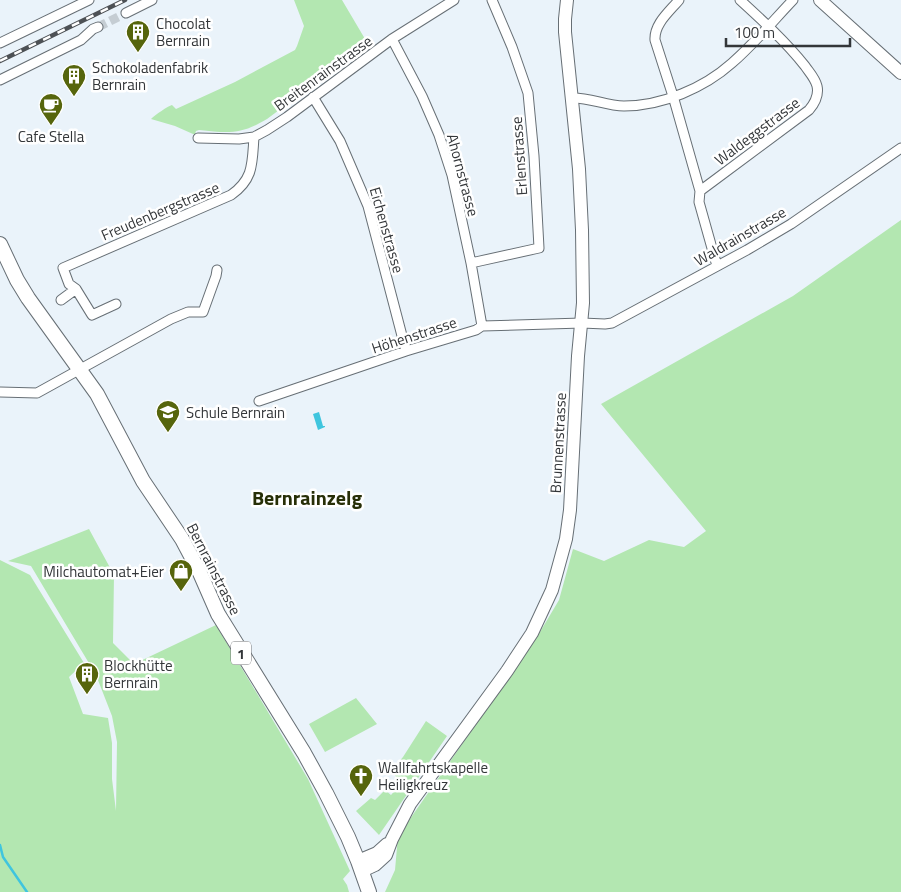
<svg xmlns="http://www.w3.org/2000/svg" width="901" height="892" viewBox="0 0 901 892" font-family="'Titillium Web',sans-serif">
	<rect width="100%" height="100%" fill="#eaf3fa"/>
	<path fill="#b3e7b1" d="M294,0h48l26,44 -101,75c-27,16 -38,14 -68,11l-3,1 -1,3h-2l-18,-8 -24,-7c4,-4 17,-13 21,-14l4,4 59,-27 60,-32 2,-4 7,-20z
		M901,220v672h-516l10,-22 3,-34 139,-199 22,-37 14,-51 31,12 45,-21 35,7 22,-16 -105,-127 192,-108z
		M89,529l25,46 -1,68 21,21 82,-39 92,154 42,92 -7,8 4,6 2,7h-349v-332l30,15 54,88 -15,14 14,37 25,4 4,25v36l4,32 1,-69 -5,-26 -16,-41 -65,-109 -23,-5z
		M356,698l21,26 -52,28 -16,-28z
		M426,721l21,15 -68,99 -23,-24 15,-13 4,2 10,-10 6,5 11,-12 -11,-12 12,-14z"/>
	<path fill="#3fc5de" d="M319,412l4,14h2v1l-7,3 -5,-16z"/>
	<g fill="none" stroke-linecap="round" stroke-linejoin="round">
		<path stroke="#3fc5de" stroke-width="2.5" d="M0,845l3,12 24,35"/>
		<path stroke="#c5cdd3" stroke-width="9" stroke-dasharray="9 4.5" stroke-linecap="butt" d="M98,27l28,-14"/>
		<g stroke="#676f75" stroke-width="11">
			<path id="street" d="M679,0c-10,12 -25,24 -24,40l18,56 27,95
				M126,13l26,-13
				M392,39l30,57 17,39 13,40 19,88 11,63
				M0,43l89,-43
				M0,80l81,-40 12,-11 5,-2
				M313,97l27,44 28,65 38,145
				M571,98c18,-1 35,8 53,8 38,0 80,-18 108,-43 22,-19 41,-42 61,-63
				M198,138l41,1 15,-2 13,-7 20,-13 105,-78 62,-39
				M471,263l68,-15 -5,-92 -6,-63 -16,-46 -20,-47
				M717,266l-18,-64 1,-11 109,-81c6,-7 10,-15 8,-24 -2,-8 -8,-14 -12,-20 -19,-24 -42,-45 -65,-66
				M61,300l15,-11
				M116,304l-24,11 -16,-26 -7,-5 -6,-16 168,-73c23,-16 21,-32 23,-58
				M0,392l37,1 134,-74 17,-7h15l13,-36 1,-6
				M259,401l147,-50 70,-21 6,-4 100,-3 23,1 7,-1 135,-73 44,-26 110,-76"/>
		</g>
		<g stroke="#676f75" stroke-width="14">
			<path id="secondary" d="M820,0l81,73
				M358,861l19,-8 10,-9
				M362,871l13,-6 11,-10 6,-16 18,-35 97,-133 25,-38 20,-43 14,-51 4,-29 8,-154 5,-53 -1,-73 -3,-61 -14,-137v-13l2,-19"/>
		</g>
		<g stroke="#676f75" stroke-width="16">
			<path id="primary" d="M0,244l17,36 11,18 69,96 46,87 39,58 18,34 18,41 86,139 22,40 22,44 10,24 11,31"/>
		</g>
		<use href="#street" stroke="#fff" stroke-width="9"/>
		<use href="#secondary" stroke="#fff" stroke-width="12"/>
		<use href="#primary" stroke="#fff" stroke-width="14"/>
		<g stroke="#4d5155" stroke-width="4.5">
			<path id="rail" d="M0,61l125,-61"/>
		</g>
		<use href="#rail" stroke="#fff" stroke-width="2.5" stroke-dasharray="8" stroke-linecap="butt"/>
	</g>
	<defs>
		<g id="building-pin" transform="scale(1.25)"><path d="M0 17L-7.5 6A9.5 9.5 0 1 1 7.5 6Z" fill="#56650c" stroke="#fff"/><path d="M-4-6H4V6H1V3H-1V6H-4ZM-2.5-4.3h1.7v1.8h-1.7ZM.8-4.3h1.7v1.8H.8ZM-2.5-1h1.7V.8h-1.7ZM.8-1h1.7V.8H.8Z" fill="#fff"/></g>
		<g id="cafe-pin" transform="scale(1.25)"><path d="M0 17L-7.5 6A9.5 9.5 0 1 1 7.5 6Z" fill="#56650c" stroke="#fff"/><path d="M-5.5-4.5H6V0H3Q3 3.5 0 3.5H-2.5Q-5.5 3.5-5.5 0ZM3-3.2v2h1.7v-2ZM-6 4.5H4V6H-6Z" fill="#fff"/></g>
		<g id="school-pin" transform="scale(1.25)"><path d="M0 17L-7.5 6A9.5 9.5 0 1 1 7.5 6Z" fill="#56650c" stroke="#fff"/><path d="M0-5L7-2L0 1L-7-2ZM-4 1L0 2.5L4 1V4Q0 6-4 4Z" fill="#fff"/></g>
		<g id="shop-pin" transform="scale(1.25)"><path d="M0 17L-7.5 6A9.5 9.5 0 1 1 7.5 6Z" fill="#56650c" stroke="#fff"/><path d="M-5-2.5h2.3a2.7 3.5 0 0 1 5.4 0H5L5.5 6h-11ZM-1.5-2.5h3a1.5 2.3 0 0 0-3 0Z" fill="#fff"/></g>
		<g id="church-pin" transform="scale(1.25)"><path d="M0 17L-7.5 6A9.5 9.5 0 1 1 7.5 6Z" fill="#56650c" stroke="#fff"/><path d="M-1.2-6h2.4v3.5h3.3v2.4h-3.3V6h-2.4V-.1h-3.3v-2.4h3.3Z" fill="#fff"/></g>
	</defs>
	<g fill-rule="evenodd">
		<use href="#building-pin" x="138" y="32"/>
		<use href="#building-pin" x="74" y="76"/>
		<use href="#cafe-pin" x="51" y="105"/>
		<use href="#school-pin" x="168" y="412"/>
		<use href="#shop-pin" x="181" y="571"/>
		<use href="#building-pin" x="87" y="674"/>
		<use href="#church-pin" x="361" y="776"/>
	</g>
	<g text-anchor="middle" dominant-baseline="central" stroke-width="5" stroke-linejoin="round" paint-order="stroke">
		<rect fill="#fff" stroke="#707274" stroke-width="1" x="231" y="641.5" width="20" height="23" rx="4"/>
		<g font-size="14" font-weight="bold" fill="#333639">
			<text x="241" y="653">1</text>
		</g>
		<g font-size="15" fill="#333639" stroke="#fff" text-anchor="start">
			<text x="156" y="23">Chocolat<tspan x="156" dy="17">Bernrain</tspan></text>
			<text x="92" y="67">Schokoladenfabrik<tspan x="92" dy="17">Bernrain</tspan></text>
			<text x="51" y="136" text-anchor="middle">Cafe Stella</text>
			<text x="186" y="412">Schule Bernrain</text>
			<text x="164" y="571" text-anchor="end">Milchautomat+Eier</text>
			<text x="104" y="665">Blockhütte<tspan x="104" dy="17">Bernrain</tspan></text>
			<text x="378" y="767">Wallfahrtskapelle<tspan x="378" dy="17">Heiligkreuz</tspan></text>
		</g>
		<g font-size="15" fill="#333639" stroke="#fff">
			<text transform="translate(323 73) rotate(-36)">Breitenrainstrasse</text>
			<text transform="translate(757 131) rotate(-37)">Waldeggstrasse</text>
			<text transform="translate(519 156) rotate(-94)">Erlenstrasse</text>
			<text transform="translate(463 175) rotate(75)">Ahornstrasse</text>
			<text transform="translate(160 211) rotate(-23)">Freudenbergstrasse</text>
			<text transform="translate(387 230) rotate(74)">Eichenstrasse</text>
			<text transform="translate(740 236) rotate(-30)">Waldrainstrasse</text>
			<text transform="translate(414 335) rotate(-18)">Höhenstrasse</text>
			<text transform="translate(558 443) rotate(-87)">Brunnenstrasse</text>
			<text transform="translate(214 569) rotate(63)">Bernrainstrasse</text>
		</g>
		<g font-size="20" font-weight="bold" fill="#272f07" stroke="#fff">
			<text x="307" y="497">Bernrainzelg</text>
		</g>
	</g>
	<path d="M726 38v8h124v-8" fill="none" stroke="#333639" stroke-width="2.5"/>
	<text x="734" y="38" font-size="15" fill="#333639" stroke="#ffffff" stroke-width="4" paint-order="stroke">100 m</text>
</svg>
